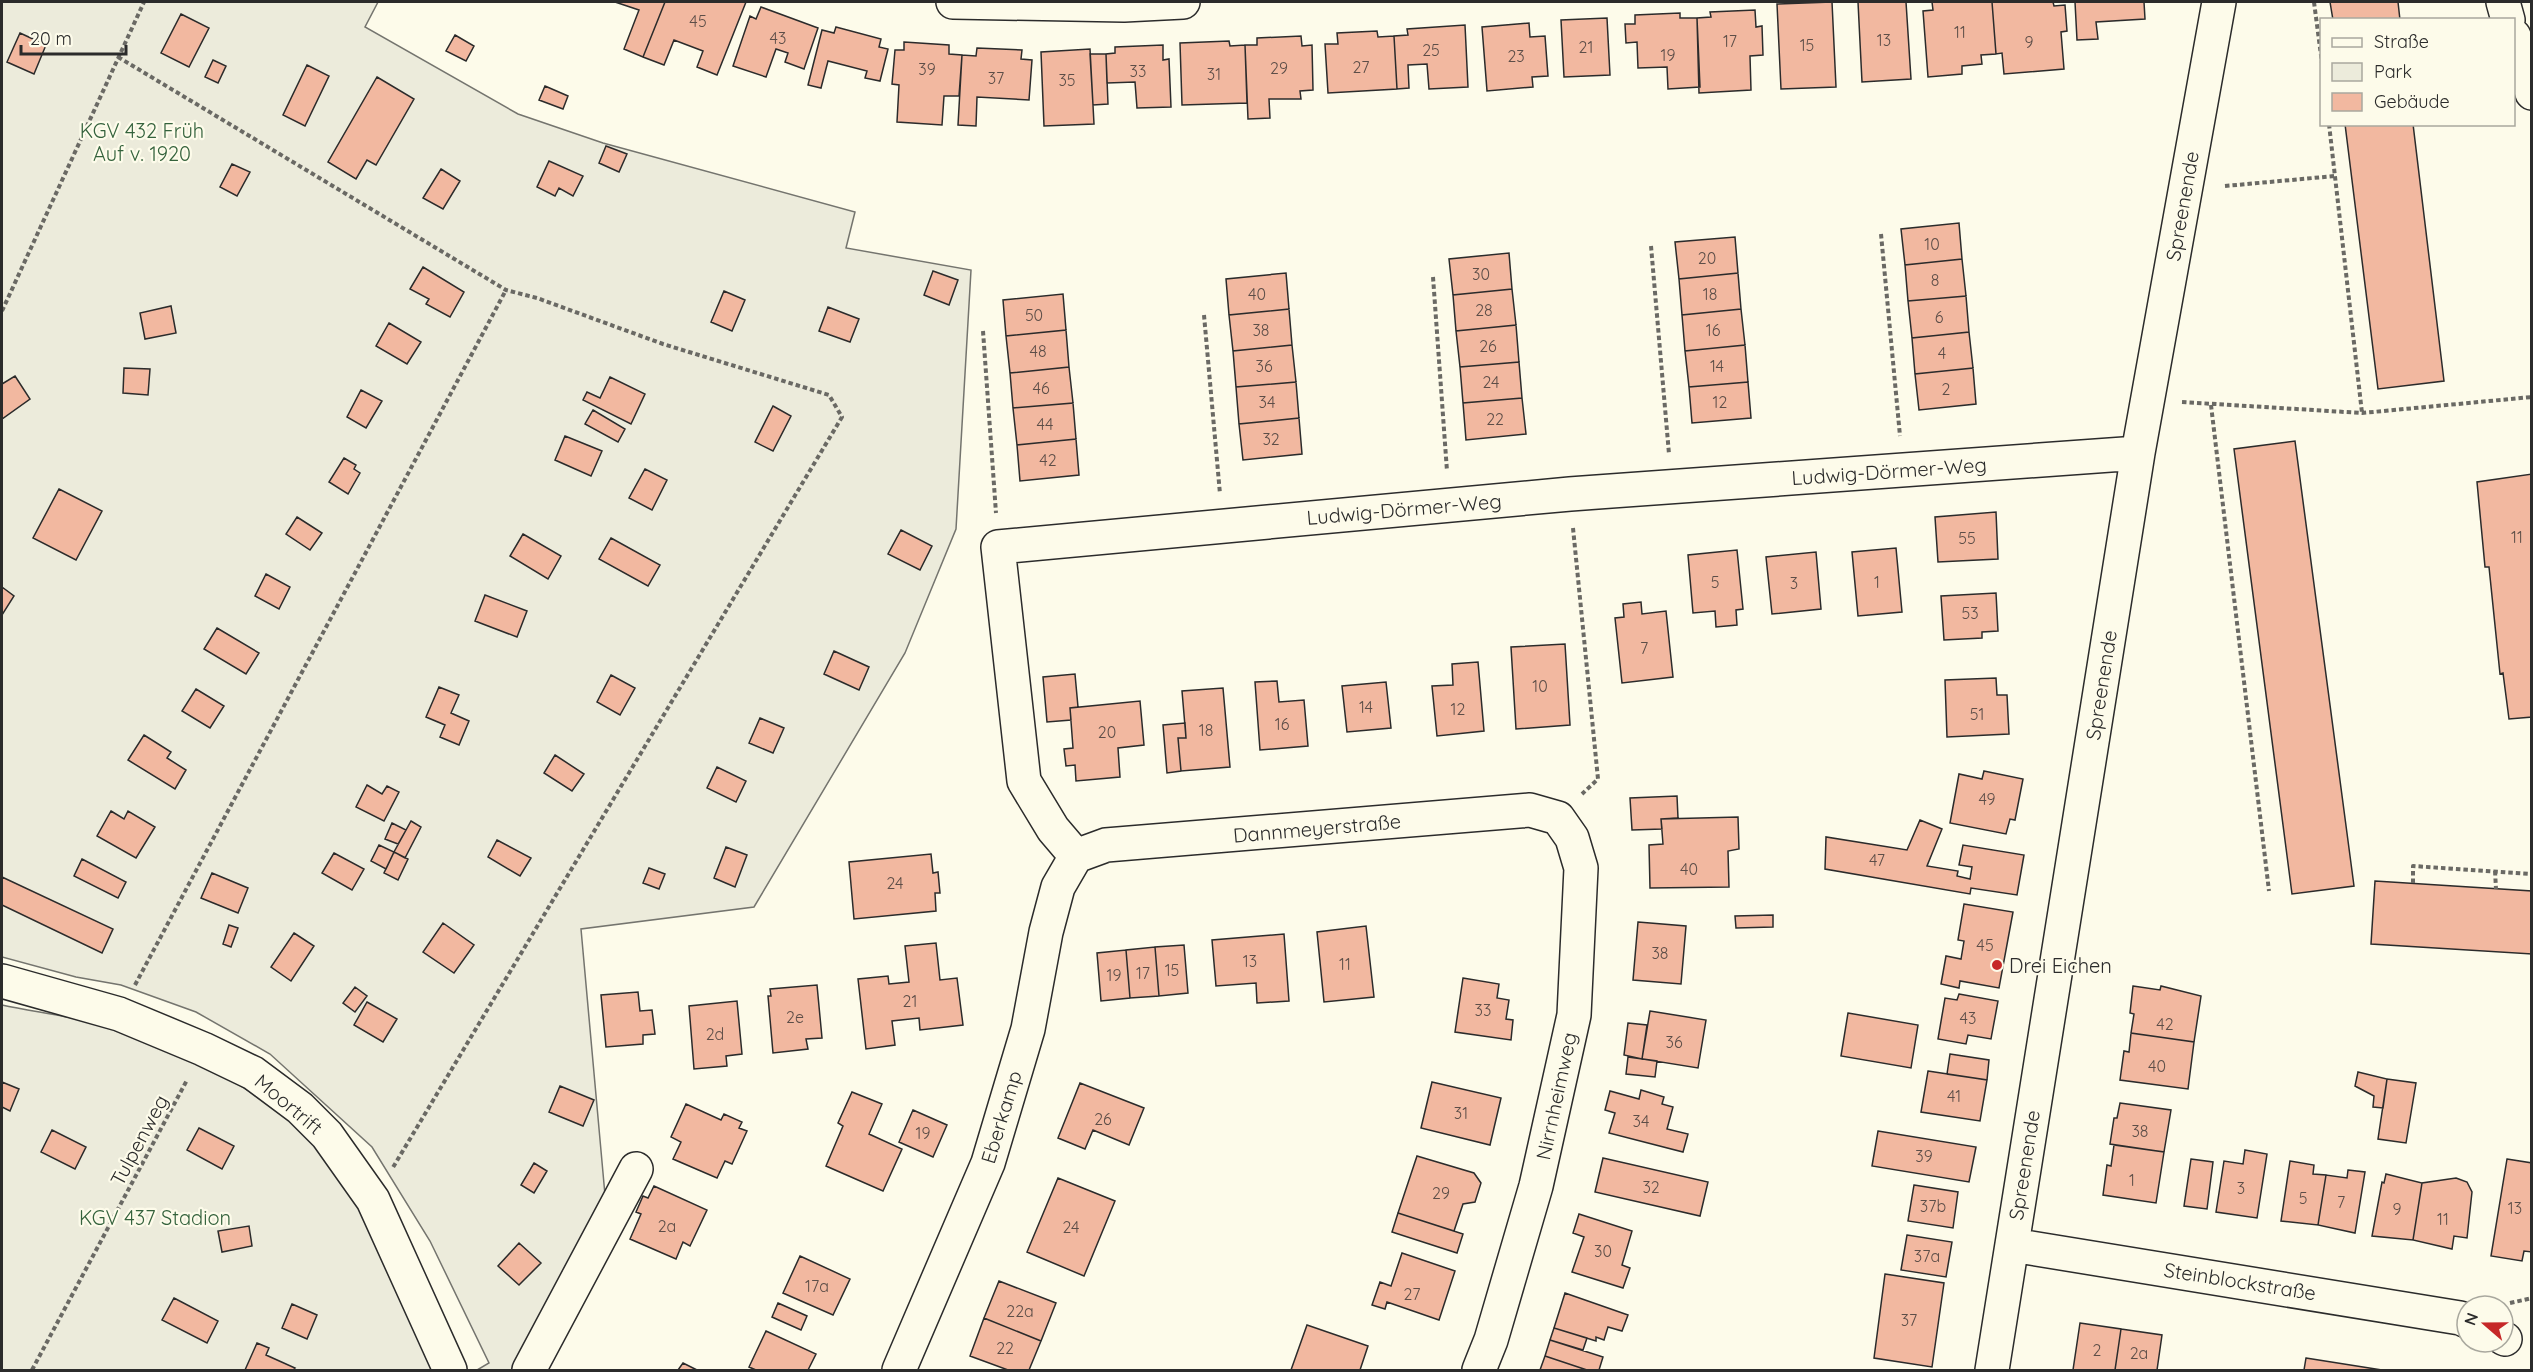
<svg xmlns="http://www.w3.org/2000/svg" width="2533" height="1372" viewBox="0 0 2533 1372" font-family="Quicksand,sans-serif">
	<rect width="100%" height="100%" fill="#fdfbea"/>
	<path fill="#ecebdb" stroke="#74746e" stroke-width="1.5" d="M2,2h376l-13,25 153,87 85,29 252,69 -9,36 125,22 -15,259 -51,124 -151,254 -173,22 24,266 -92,175h-36l12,-7 -59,-122 -58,-94 -102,-93 -74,-42 -75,-27 -45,-8 -74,-20z
		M2,1005c37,8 79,12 115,25 66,22 148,61 196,112 57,60 88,153 120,228h-431z"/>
	<path fill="#f2b8a0" stroke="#2b2b2b" stroke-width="1.5" d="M615,2h50l-22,55 -19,-8 15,-39z
		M665,2h81l-29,73 -20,-8 6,-16 -29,-11 -10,25 -21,-8z
		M1832,2l4,85 -55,2 -4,-85z
		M1858,2h48l5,77 -49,3z
		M1932,2h60l4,52 -15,1 1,9 -20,2v8l-34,3 -5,-66 10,-1z
		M1992,2h61l1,4 11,-1 2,26 -6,1 3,37 -60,5 -2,-21 -6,1z
		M2075,2h69l1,17 -49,3 2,17 -21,1z
		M2330,2h68l2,18h-67z
		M761,7l57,21 -14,41 -19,-7 3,-9 -12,-4 -10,28 -33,-11 17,-50 6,3z
		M1755,10l1,17 6,-1 1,29 -13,1 1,34 -52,3 -2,-75 14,-1 -1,-5z
		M1680,13v5h17l3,69 -32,2 -1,-22 -29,1 -1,-26 -11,1 -1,-19h10v-9z
		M181,14l28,14 -20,39 -28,-14z
		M1607,18l3,57 -46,2 -3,-57z
		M1529,23l1,14 15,-1 3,40 -16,1 1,10 -46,4 -5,-64z
		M1465,25l3,62 -39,2 -2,-25 -19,1 1,23 -12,1 -3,-53 14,-1 -1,-6z
		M836,27l45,12 -2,8 9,2 -8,32 -15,-3 2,-7 -39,-10 -7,27 -13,-3 14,-55 12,3z
		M1377,31l1,6 16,-1 3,53 -69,4 -3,-49h13l-1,-11z
		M20,33l26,12 -12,29 -27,-12z
		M455,35l19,11 -8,15 -20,-10z
		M1301,36l1,10 10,-1 1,45 -13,1 1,8h-32l1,19 -22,1 -3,-74h12v-7z
		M1229,41l1,5 15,-1 2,58 -65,2 -2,-62z
		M904,42l45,3v9l13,1 -3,41h-15l-2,29 -45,-3 2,-37 -7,-1 3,-34h9z
		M1163,45v15l6,-1 2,48 -34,1 -2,-26 -28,1 -1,-29 9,-1v-6z
		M977,48l45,2 -1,9 11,1 -3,40 -52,-3 -1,29 -18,-1 4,-70 14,1z
		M1090,49l4,75 -50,2 -3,-74z
		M1090,54h16l2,50 -15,1z
		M213,60l13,6 -8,17 -13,-6z
		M307,65l22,11 -24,50 -22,-11z
		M377,77l37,22 -38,66 -9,-5 -11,19 -28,-17z
		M545,86l23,10 -5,13 -24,-9z
		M2345,124h68l31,257 -66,8z
		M606,146l21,8 -8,18 -20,-9z
		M549,161l34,15 -10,20 -14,-8 -4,8 -18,-9z
		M232,164l18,8 -13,24 -17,-9z
		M441,169l19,12 -17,28 -20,-11z
		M1959,223l3,36 -57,6 -4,-36z
		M1735,237l3,36 -59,6 -4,-37z
		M1509,253l3,36 -59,6 -4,-36z
		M1962,259l4,37 -58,5 -3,-36z
		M423,267l41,25 -14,25 -24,-13 3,-5 -19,-10z
		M933,271l25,9 -9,25 -25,-10z
		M1286,273l3,36 -60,6 -3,-36z
		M1738,273l3,36 -59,6 -3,-36z
		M1512,289l4,36 -60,6 -3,-36z
		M724,291l21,9 -13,31 -21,-9z
		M1063,294l3,36 -60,6 -3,-36z
		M1966,296l3,36 -57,6 -4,-37z
		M171,306l5,27 -31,6 -5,-26z
		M828,307l31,12 -9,23 -31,-11z
		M1289,309l3,36 -59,6 -4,-36z
		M1741,309l4,36 -60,6 -3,-36z
		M389,323l32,19 -14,22 -31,-18z
		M1516,325l3,37 -59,5 -4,-36z
		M1066,330l3,37 -59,6 -4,-37z
		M1969,332l4,36 -58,6 -3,-36z
		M1292,345l4,37 -60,5 -3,-36z
		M1745,345l3,37 -59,5 -4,-36z
		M1519,362l3,36 -59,5 -3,-36z
		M1069,367l4,36 -60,5 -3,-35z
		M124,368l26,1 -2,26 -25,-2z
		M1973,368l3,36 -57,6 -4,-36z
		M15,376l15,23 -28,20v-35z
		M610,377l35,17 -14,30 -48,-24 4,-8 13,6z
		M1296,382l3,36 -60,6 -3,-37z
		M1748,382l3,36 -59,5 -3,-36z
		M361,390l21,11 -16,27 -19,-11z
		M1522,398l4,36 -60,6 -3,-37z
		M1073,403l3,36 -59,6 -4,-37z
		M773,406l18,10 -18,35 -18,-9z
		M593,410l32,19 -7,13 -33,-18z
		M1299,418l3,36 -59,6 -4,-36z
		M565,436l37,15 -11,25 -36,-16z
		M1076,439l3,36 -59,6 -3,-36z
		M2295,441l59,445 -62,8 -58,-445z
		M344,458l12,7 -2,4 6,4 -12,21 -19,-12z
		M645,469l22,11 -15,30 -23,-12z
		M2532,474v243l-23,2 -6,-46 -3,1 -11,-107h-4l-8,-85z
		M59,489l43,22 -26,49 -43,-22z
		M1996,512l2,47 -60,3 -3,-45z
		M297,517l25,16 -12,17 -24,-16z
		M901,530l31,16 -12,24 -32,-16z
		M523,534l38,22 -13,23 -38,-23z
		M611,538l49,27 -12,21 -49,-27z
		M1896,548l6,64 -44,4 -6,-64z
		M1737,550l6,59 -7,1 1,15 -21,2 -1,-16 -22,2 -5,-58z
		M1816,552l5,57 -49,5 -6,-57z
		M266,574l24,13 -11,22 -24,-13z
		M2,587l12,9 -12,19z
		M1996,593l2,38 -16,1v6l-38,2 -3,-44z
		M485,595l42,16 -10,26 -42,-16z
		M1641,602l1,12 24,-3 7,66 -51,6 -7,-65 9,-1 -1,-13z
		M217,628l42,25 -13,21 -42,-25z
		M1565,644l5,81 -54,4 -5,-82z
		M834,651l35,16 -10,23 -35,-16z
		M1478,662l6,69 -47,5 -5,-50 21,-1 -1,-21z
		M1075,674l3,33 -8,1 1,12 -24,2 -4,-45z
		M611,675l24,13 -15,27 -23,-13z
		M1996,678l1,17h10l2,39 -62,3 -2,-57z
		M1277,681l2,21 25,-2 4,46 -48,4 -5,-68z
		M1386,682l5,46 -44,4 -5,-46z
		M439,687l20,8 -8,18 18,8 -10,24 -19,-8 5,-12 -19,-8z
		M1223,688l7,79 -49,4 -3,-33h8l-4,-47z
		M196,689l28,17 -14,22 -28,-17z
		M1140,701l4,44 -26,3 2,29 -44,4 -1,-16 -9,1 -2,-17 9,-1 -3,-40z
		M760,718l24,10 -11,25 -24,-10z
		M1185,723l1,15h-8l3,33 -14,2 -4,-48z
		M144,735l27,17 -4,6 19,12 -11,19 -47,-29z
		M555,755l29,19 -12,17 -28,-18z
		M717,767l29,14 -10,21 -29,-14z
		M1984,771l39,8 -8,41 -5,-1 -4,15 -56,-11 9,-49 23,5z
		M367,785l15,9 5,-8 12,6 -15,29 -28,-14z
		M1677,796l1,22 -17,1 1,10 -30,1 -2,-32z
		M111,811l13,8 4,-8 27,16 -19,31 -39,-22z
		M1738,817l1,32 -11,2 1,36 -79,1 -1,-43 14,-1 -2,-25z
		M1920,820l22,9 -15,37 31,5 -1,5 13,3 2,-12 -13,-2 4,-20 61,10 -7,40 -46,-7 -1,6 -145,-25 1,-32 81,13z
		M411,821l10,6 -16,31 -11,-6z
		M392,823l14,7 -8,14 -13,-5z
		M497,840l34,18 -11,18 -32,-19z
		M379,845l15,7 -8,17 -15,-8z
		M726,847l21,8 -12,32 -21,-9z
		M394,852l14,7 -10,21 -14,-7z
		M334,853l30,16 -12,21 -30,-17z
		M931,854l2,19 5,-1 2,21h-5l1,18 -82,8 -5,-57z
		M82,859l44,23 -8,16 -44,-22z
		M649,868l16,6 -6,15 -16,-6z
		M212,873l36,15 -10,25 -37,-15z
		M2,877l111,52 -11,24 -100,-48z
		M2375,881l157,10v63l-161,-10z
		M1964,904l49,8 -14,76 -39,-7 -1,7 -18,-4 5,-28 15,3 3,-18 -6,-1z
		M1773,915v12l-37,1 -1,-12z
		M1638,922l48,4 -5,58 -48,-4z
		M443,923l31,22 -20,28 -31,-21z
		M229,925l9,3 -7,19 -8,-3z
		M1366,926l8,71 -50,5 -7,-70z
		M294,933l20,13 -23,35 -20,-14z
		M1284,934l5,67 -32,2 -1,-20 -40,3 -4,-46z
		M936,943l4,37 17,-2 6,47 -43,5 -1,-12 -27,3 3,24 -29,4 -8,-70 30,-3 1,8 20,-2 -4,-36z
		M1184,945l4,48 -29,3 -4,-49z
		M1155,947l4,49 -29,2 -4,-48z
		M1126,950l4,48 -29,3 -4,-48z
		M1463,978l36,6 -2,14 12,2 -3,19 7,1 -2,20 -56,-8z
		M817,985l5,53 -16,1 2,10 -35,4 -5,-57h3l-1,-7z
		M2133,986l27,4 1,-4 40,10 -7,46 -63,-9 3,-19 -4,-1z
		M355,987l12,9 -12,16 -12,-9z
		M638,992l2,19 12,-1 3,24 -12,1v9l-37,3 -5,-52z
		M1959,994l39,7 -7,38 -23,-4 -2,9 -28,-5 7,-41 12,2z
		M737,1001l5,53 -16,2 1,10 -33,3 -5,-63z
		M367,1002l30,17 -14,23 -29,-17z
		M1650,1011l56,9 -8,48 -56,-9z
		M1848,1013l70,12 -7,43 -70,-12z
		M1628,1023l19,2 -5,34 -18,-4z
		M2131,1033l63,9 -6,47 -68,-9 4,-29 5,1z
		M1950,1054l39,6 -2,20 -40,-6z
		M1628,1057l29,4 -2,16 -29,-3z
		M1928,1071l59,9 -7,41 -59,-9z
		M2358,1072l29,7 -4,29 -10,-1 1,-11 -19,-10z
		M2387,1079l29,4 -10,60 -28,-4z
		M2,1082l17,7 -9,22 -8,-4z
		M1432,1082l69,16 -11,47 -69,-17z
		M1080,1083l64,25 -15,37 -36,-15 -8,19 -27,-11z
		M560,1086l34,14 -11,26 -34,-14z
		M1641,1090l23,7 -2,7 11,3 -6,22 21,5 -5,18 -74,-19 6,-20 -10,-3 5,-19 29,8z
		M852,1092l30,12 -13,30 33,15 -19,42 -57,-25 17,-40 -5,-3z
		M2120,1103l51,7 -7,42 -54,-8 4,-26h3z
		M686,1104l35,16 3,-6 18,8 -3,6 8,3 -15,33 -7,-3 -8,17 -44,-19 8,-17 -10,-5z
		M913,1110l34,15 -14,32 -34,-15z
		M199,1128l35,18 -12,23 -35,-19z
		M52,1130l34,17 -11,22 -34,-17z
		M1878,1131l98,16 -7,35 -97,-16z
		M2114,1145l50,7 -8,51 -53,-8 4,-30 4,1z
		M2245,1150l22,4 -10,64 -41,-6 8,-51 19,3z
		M1417,1156l57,17 7,10 -6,19 -12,2 -9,27 -56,-18z
		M1603,1158l105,24 -8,34 -105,-24z
		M2191,1159l22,3 -6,47 -23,-3z
		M2507,1159l25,4v89l-8,-1 -2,10 -31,-5z
		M2290,1161l24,4 -1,9 13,1 -8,50 -37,-4z
		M534,1163l13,8 -13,22 -13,-8z
		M2348,1170l17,2 -10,61 -37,-8 8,-50 21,3z
		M2386,1174l36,9 -9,57 -41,-4 10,-54 2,1z
		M1058,1178l57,23 -31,75 -57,-24z
		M2456,1178l11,4 5,10 -5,46 -13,-2 -2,13 -39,-9 9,-57z
		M1914,1185l44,7 -5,36 -45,-7z
		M654,1186l53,24 -17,36 -7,-4 -7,17 -46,-20 11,-25 -5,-2 7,-16 5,2z
		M1398,1213l65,21 -6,19 -65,-21z
		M1579,1214l53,17 -10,34 8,3 -7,20 -51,-16 12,-35 -11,-4z
		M249,1226l3,20 -30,6 -4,-21z
		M1907,1235l45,7 -6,35 -45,-7z
		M519,1243l22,20 -22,22 -21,-19z
		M1402,1253l53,18 -16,49 -52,-18 -2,7 -13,-4 8,-23 11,4z
		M800,1256l50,23 -17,36 -50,-22z
		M1885,1274l59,9 -12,84 -58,-9z
		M999,1281l57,22 -15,38 -57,-23z
		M1565,1293l63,22 -6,16 -14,-4 -4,13 -8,-3v4l-42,-13z
		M174,1298l44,23 -11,22 -45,-23z
		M778,1303l29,13 -6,14 -29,-13z
		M292,1304l25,11 -10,24 -25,-11z
		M984,1318l57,23 -12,29h-21l-38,-14z
		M2080,1323l41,6 -6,41h-42z
		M1307,1325l61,21 -8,24h-69z
		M1554,1328l33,10 -4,12 -33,-10z
		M2121,1329l41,6 -5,35h-42z
		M766,1331l50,23 -8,16h-52l-7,-3z
		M1550,1340l53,17 -4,13h-12l-42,-14z
		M257,1343l12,5 -3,7 29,13 -2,2h-48z
		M1545,1356l42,14h-47z
		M2306,1358l76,12h-78z
		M683,1363l14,7h-19z"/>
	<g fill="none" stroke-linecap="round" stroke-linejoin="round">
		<g stroke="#2b2b2b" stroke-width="36">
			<path id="minor" d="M953,2l171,3 59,-3
				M2503,2l5,18
				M2514,36l18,57
				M1076,856l-23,-27 -29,-48 -26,-234 572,-53 568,-41
				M1076,856l30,-11 424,-35 28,8 14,20 9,30 -7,147 -38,171 -45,154 -12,30
				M2,981l117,33 84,35 50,24 47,35 27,27 46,65 77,170
				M2012,1245l448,73 7,3
				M2503,1338l2,1
				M529,1370l107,-201
				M899,1370l89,-207 40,-134 18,-97 12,-45 18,-31
				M1992,1370l146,-917 81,-451"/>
		</g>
		<path stroke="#6a6964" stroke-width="4" stroke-dasharray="4.5 3" stroke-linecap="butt" d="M2314,2l8,61
			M118,57l388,233 31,8 126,46 166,51 13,22 -450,752
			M2329,124l33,289
			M2225,186l110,-10
			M1881,234l19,202
			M1651,246l18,208
			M1433,277l14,194
			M2,311l142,-309
			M1204,315l16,179
			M983,331l13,182
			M2182,402l180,11 170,-16
			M2211,405l58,486
			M1573,528l25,251 -16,15
			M2495,871l1,18
			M2413,883v-17l119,8
			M135,985l371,-695
			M2510,1303l22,-5
			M32,1370l155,-290"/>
		<use href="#minor" stroke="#fdfbea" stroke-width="33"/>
	</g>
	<circle fill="#c62828" stroke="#fdfbea" stroke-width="2" cx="1997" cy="965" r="6"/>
	<g text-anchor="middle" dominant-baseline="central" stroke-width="4.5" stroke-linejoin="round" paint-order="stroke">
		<g font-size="16" fill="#5d4e48">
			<text x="698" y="21">45</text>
			<text x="1960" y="32">11</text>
			<text x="778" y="38">43</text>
			<text x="1884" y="40">13</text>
			<text x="1730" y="41">17</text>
			<text x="2029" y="42">9</text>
			<text x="1807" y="45">15</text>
			<text x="1586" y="47">21</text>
			<text x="1431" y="50">25</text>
			<text x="1668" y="55">19</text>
			<text x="1516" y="56">23</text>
			<text x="1361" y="67">27</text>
			<text x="1279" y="68">29</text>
			<text x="927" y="69">39</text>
			<text x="1138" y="71">33</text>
			<text x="1214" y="74">31</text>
			<text x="996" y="78">37</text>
			<text x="1067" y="80">35</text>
			<text x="1932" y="244">10</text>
			<text x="1707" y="258">20</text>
			<text x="1481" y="274">30</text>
			<text x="1935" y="280">8</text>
			<text x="1257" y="294">40</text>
			<text x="1710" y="294">18</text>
			<text x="1484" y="310">28</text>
			<text x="1034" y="315">50</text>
			<text x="1939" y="317">6</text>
			<text x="1261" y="330">38</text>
			<text x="1713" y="330">16</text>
			<text x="1488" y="346">26</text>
			<text x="1038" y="351">48</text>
			<text x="1942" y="353">4</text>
			<text x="1264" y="366">36</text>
			<text x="1717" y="366">14</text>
			<text x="1491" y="382">24</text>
			<text x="1041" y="388">46</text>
			<text x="1946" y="389">2</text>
			<text x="1267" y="402">34</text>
			<text x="1720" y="402">12</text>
			<text x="1495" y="419">22</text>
			<text x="1045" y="424">44</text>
			<text x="1271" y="439">32</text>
			<text x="1048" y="460">42</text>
			<text x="2517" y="537">11</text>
			<text x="1967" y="538">55</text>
			<text x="1715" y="582">5</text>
			<text x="1877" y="582">1</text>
			<text x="1794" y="583">3</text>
			<text x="1970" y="613">53</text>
			<text x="1644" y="648">7</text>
			<text x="1540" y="686">10</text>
			<text x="1366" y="707">14</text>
			<text x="1458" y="709">12</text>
			<text x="1977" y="714">51</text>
			<text x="1282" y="724">16</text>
			<text x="1206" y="730">18</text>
			<text x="1107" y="732">20</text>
			<text x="1987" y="799">49</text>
			<text x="1877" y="860">47</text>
			<text x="1689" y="869">40</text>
			<text x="895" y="883">24</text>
			<text x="1985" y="945">45</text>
			<text x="1660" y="953">38</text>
			<text x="1250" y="961">13</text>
			<text x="1345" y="964">11</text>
			<text x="1172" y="970">15</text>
			<text x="1143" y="973">17</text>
			<text x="1114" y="975">19</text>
			<text x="910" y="1001">21</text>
			<text x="1483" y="1010">33</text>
			<text x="795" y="1017">2e</text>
			<text x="1968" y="1018">43</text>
			<text x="2165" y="1024">42</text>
			<text x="715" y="1034">2d</text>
			<text x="1674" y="1042">36</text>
			<text x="2157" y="1066">40</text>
			<text x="1954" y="1096">41</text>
			<text x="1461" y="1113">31</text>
			<text x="1103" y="1119">26</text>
			<text x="1641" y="1121">34</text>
			<text x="2140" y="1131">38</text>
			<text x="923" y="1133">19</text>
			<text x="1924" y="1156">39</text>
			<text x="2132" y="1180">1</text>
			<text x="1651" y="1187">32</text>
			<text x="2241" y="1188">3</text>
			<text x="1441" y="1193">29</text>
			<text x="2303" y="1198">5</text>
			<text x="2341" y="1202">7</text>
			<text x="1933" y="1206">37b</text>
			<text x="2515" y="1208">13</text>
			<text x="2397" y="1209">9</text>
			<text x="2443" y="1219">11</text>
			<text x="667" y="1226">2a</text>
			<text x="1071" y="1227">24</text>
			<text x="1603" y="1251">30</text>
			<text x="1927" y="1256">37a</text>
			<text x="817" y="1286">17a</text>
			<text x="1412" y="1294">27</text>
			<text x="1020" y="1311">22a</text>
			<text x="1909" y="1320">37</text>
			<text x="1005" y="1348">22</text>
			<text x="2097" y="1350">2</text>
			<text x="2139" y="1353">2a</text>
		</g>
		<g font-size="20" fill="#34623c" stroke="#fdfbea">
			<text x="142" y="130">KGV 432 Früh<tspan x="142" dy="23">Auf v. 1920</tspan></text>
			<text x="155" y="1217">KGV 437 Stadion</text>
		</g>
		<g font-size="20" fill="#2b2b2b" stroke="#fdfbea">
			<text transform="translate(2182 206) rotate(-80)">Spreenende</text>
			<text transform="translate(1889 471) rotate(-4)">Ludwig-Dörmer-Weg</text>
			<text transform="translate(1404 509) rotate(-5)">Ludwig-Dörmer-Weg</text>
			<text transform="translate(2101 685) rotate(-81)">Spreenende</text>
			<text transform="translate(1317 828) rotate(-5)">Dannmeyerstraße</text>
			<text transform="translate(1556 1096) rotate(-78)">Nirrnheimweg</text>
			<text transform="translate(289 1104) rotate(40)">Moortrift</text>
			<text transform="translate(1001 1117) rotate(-73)">Eberkamp</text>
			<text transform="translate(139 1140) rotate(-62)">Tulpenweg</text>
			<text transform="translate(2024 1165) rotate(-81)">Spreenende</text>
			<text transform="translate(2240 1281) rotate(9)">Steinblockstraße</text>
		</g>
		<g font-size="20" fill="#2b2b2b" stroke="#fdfbea" text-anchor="start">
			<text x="2009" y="965">Drei Eichen</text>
		</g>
	</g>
	<rect width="2533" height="1372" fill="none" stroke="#2b2b2b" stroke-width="6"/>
	<rect x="2320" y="18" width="195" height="108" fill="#fdfbea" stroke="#a9a89e" stroke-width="1.5"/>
	<rect x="2332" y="38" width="30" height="9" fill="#fdfbea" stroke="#a9a89e" stroke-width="1.5"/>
	<text x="2374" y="48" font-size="18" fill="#2b2b2b">Straße</text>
	<rect x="2332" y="63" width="30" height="18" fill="#ecebdb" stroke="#a9a89e" stroke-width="1.5"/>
	<text x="2374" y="78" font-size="18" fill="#2b2b2b">Park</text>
	<rect x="2332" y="93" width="30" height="18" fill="#f2b8a0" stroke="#a9a89e" stroke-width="1.5"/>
	<text x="2374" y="108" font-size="18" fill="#2b2b2b">Gebäude</text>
	<g transform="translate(2485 1324) rotate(290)"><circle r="28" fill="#fdfbea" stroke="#a9a89e" stroke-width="1.5"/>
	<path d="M0-4.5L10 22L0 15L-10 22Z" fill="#c62828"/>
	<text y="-9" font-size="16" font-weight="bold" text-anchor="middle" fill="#2b2b2b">N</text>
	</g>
	<path d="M21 45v9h105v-9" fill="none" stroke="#2b2b2b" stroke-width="3"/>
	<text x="30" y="45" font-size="18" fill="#2b2b2b" stroke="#fdfbea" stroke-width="4.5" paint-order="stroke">20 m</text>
</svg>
